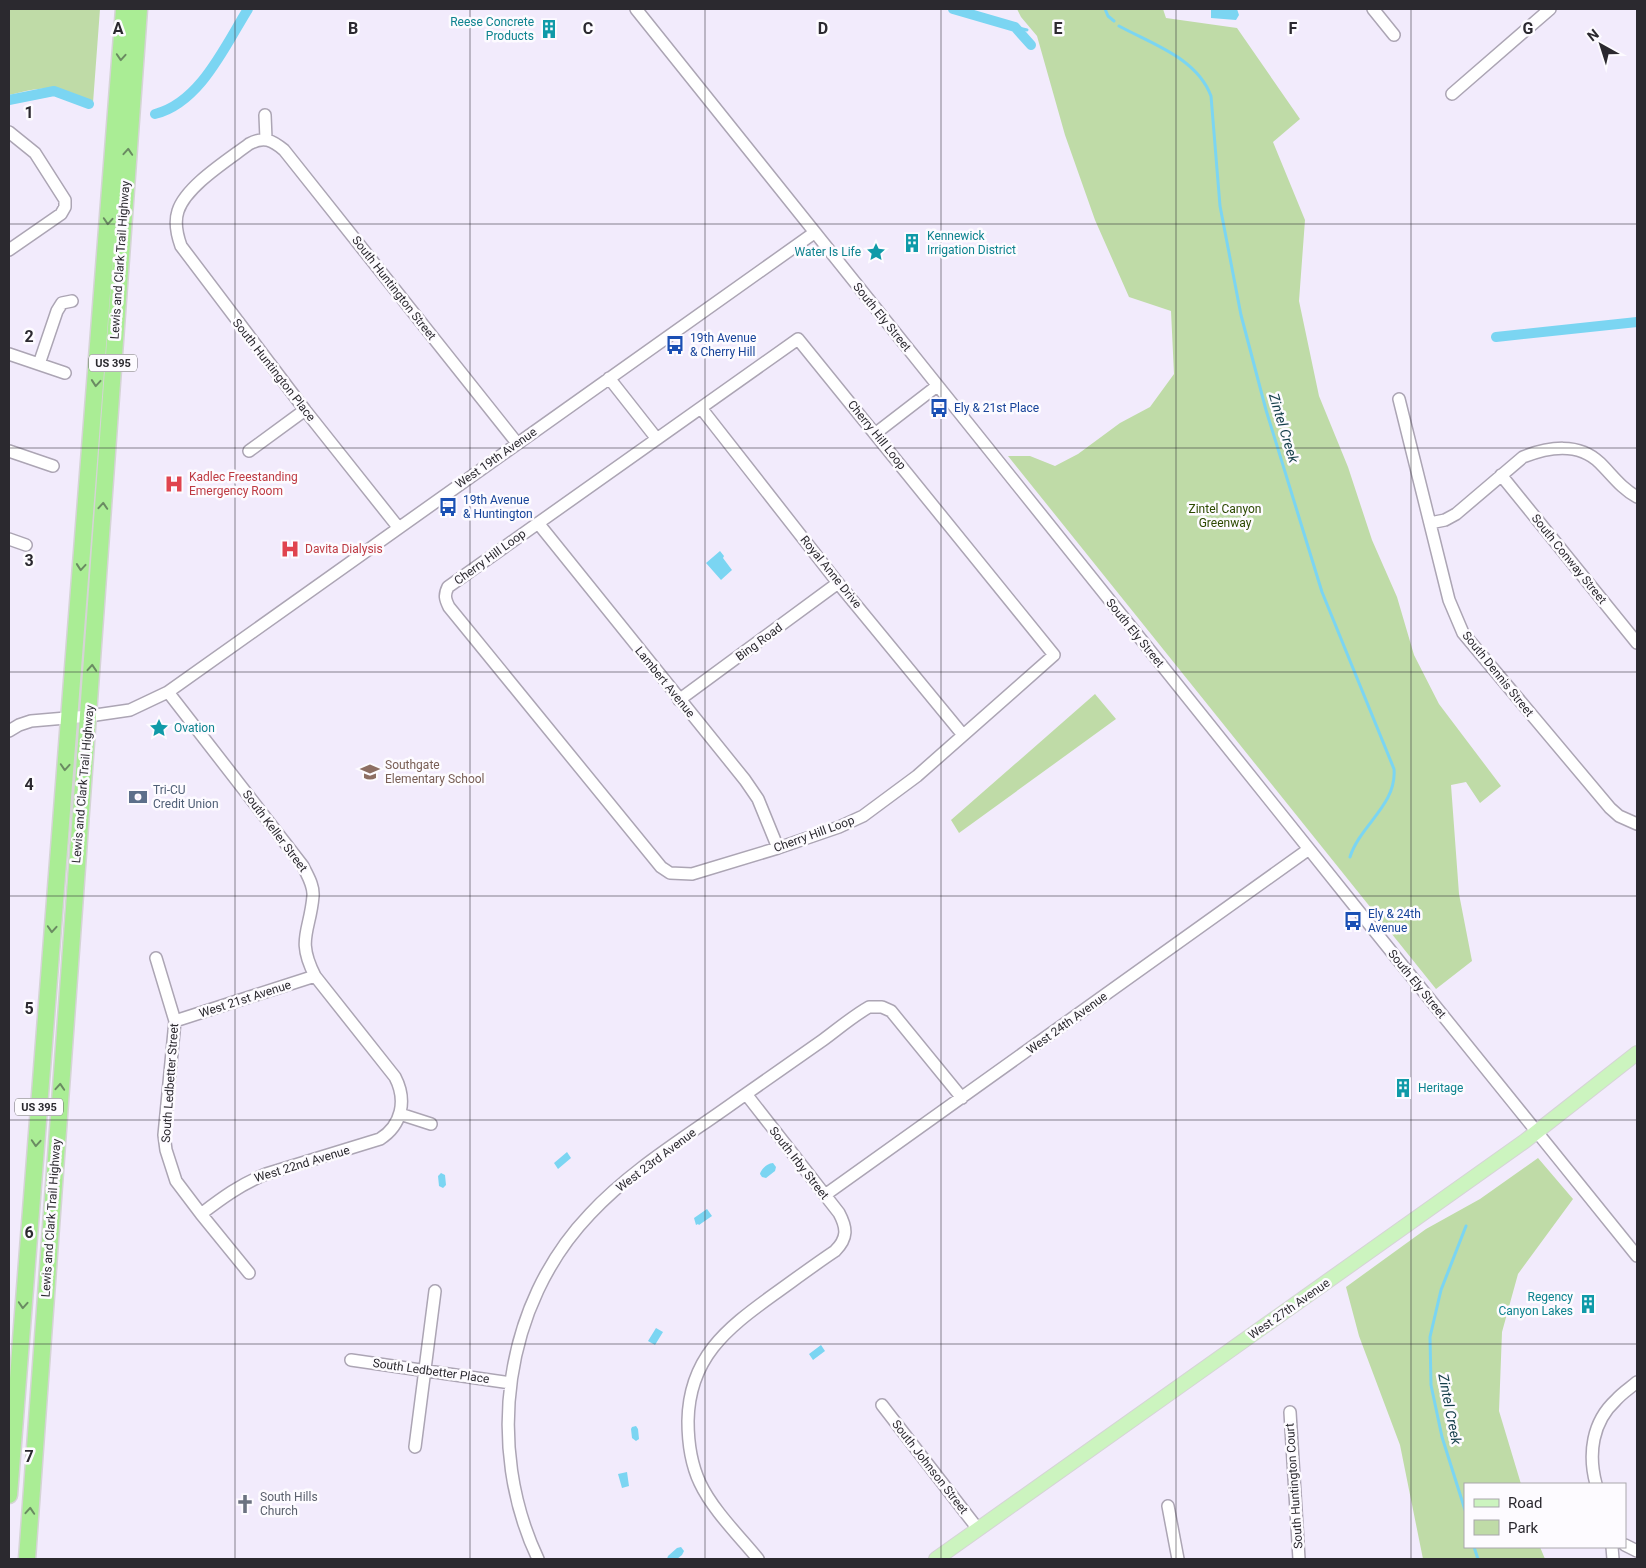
<svg xmlns="http://www.w3.org/2000/svg" width="1646" height="1568" viewBox="0 0 1646 1568" font-family="Roboto,sans-serif">
	<rect width="100%" height="100%" fill="#f2ebfc"/>
	<path fill="#bfdba7" d="M9,9h91l-7,94c-33,-19 -50,-17 -84,-8z
		M1017,9h146l3,9 71,10 63,91 -27,23 32,78 -6,81 20,95 29,71 24,73 25,57 17,58 25,49 62,82 -21,17 -14,-21 -15,3 8,109 13,67 -36,28 -428,-533h22l25,10 23,-12 42,-31 30,-16 24,-33 -3,-63 -42,-14 -34,-77 -30,-85 -28,-99 -16,-19z
		M1095,694l21,25 -157,114 -8,-13z
		M1538,1158l35,41 -55,75 -16,58 -3,79 22,73h-56v63h75l5,12h-122l-23,-114 -41,-109 -13,-49 80,-58 54,-30z"/>
	<path fill="#7bd5f2" d="M1211,9h26l2,6 -3,5 -25,-2z
		M720,551l4,5 -1,2 9,12 -11,10 -15,-17z
		M567,1152l4,6 -13,11 -4,-6z
		M773,1163l3,4 -1,4 -9,7 -4,-1 -2,-3c1,-5 8,-11 13,-11z
		M441,1173l4,2 1,10 -3,3 -4,-2 -1,-10z
		M707,1209l5,7 -13,9 -1,-1 -2,1 -2,-7z
		M656,1328l7,4 -8,13 -7,-4z
		M821,1345l4,6 -12,9 -4,-6z
		M636,1426l2,3 1,10 -3,2 -4,-3 -1,-9 1,-2z
		M627,1472l2,14 -7,2 -4,-14z
		M681,1547l3,4 -2,4 -5,4h-10l1,-3 9,-8z"/>
	<g fill="none" stroke-linecap="round" stroke-linejoin="round">
		<path stroke="#7bd5f2" stroke-width="3" d="M1105,9l3,7 6,5
			M1119,26c33,18 78,32 92,70l9,110 21,109 25,95 56,182 72,177c3,36 -34,56 -44,88
			M1015,27l12,3
			M1465,1510l-23,-73 -11,-52 -1,-48 11,-47 25,-64
			M1474,1547l4,12"/>
		<path stroke="#7bd5f2" stroke-width="10" d="M953,9l62,18 16,18
			M9,100l45,-9 35,13
			M155,114c45,-11 70,-68 93,-105
			M1496,337l141,-15"/>
		<g stroke="#aca5b4" stroke-width="14">
			<path id="minor" d="M636,9l725,905 276,342
				M1373,9l21,26
				M1452,94l98,-85
				M265,115l1,24
				M9,132l26,21 30,47v7l-4,7 -52,36
				M798,339l256,316 -137,121 -54,40 -24,11 -61,21 -86,26 -22,-1 -9,-6 -212,-260c-4,-8 -5,-12 -1,-20z
				M9,354l56,19
				M39,364l18,-53 5,-8 10,-2
				M609,378l48,61
				M1399,399l50,201 14,33 147,175 9,8 18,8
				M701,408l137,175 125,152
				M876,433l61,-47
				M9,451l44,15
				M249,451l56,-41
				M1501,475l136,168
				M538,523l207,257 13,19 20,49
				M1430,523l15,-3 11,-6 67,-57c25,-10 56,-15 77,6 13,13 21,25 37,34
				M398,527l-93,-117 -124,-164c-4,-11 -7,-23 -3,-35 8,-25 50,-51 71,-67 15,-8 23,-4 35,6l233,293
				M9,539l17,6
				M168,692l135,174c4,9 11,19 10,30 -3,36 -17,43 2,80l80,101c12,23 7,48 -15,62l-114,35c-25,10 -44,24 -65,40
				M679,700l159,-117
				M9,731l10,-6 12,-4 58,-5 41,-6 38,-18 646,-459
				M156,958l19,63 -11,114 2,15 10,31 25,33 48,59
				M175,1021l140,-45
				M746,1094l93,119c8,15 9,25 -4,38 -21,14 -41,29 -62,44 -47,34 -84,63 -85,126 0,21 3,43 12,62 12,26 40,54 58,76
				M400,1114l31,10
				M825,1195l484,-346
				M351,1360l160,23
				M882,1405l96,124
				M1290,1412l9,147
				M415,1447l20,-156
				M1596,1484c-8,-30 -4,-62 20,-84 6,-7 14,-12 21,-18
				M1168,1506l10,53
				M1625,1545l12,6
				M1612,1547l1,12
				M538,1559c-53,-112 -35,-254 52,-345 42,-45 96,-77 146,-113 29,-20 58,-41 87,-61 15,-11 30,-24 46,-33h13l9,4 71,87"/>
		</g>
		<g stroke="#d5d4d5" stroke-width="16">
			<path id="major" d="M936,1559l589,-418 112,-88"/>
		</g>
		<g stroke="#d5d4d5" stroke-width="19">
			<path id="highway" d="M9,1495l115,-1486
				M27,1559l112,-1550"/>
		</g>
		<use href="#minor" stroke="#fff" stroke-width="11"/>
		<use href="#major" stroke="#ccf4bf" stroke-width="14"/>
		<use href="#highway" stroke="#aaed95" stroke-width="16"/>
	</g>
	<defs><path id="oneway-chevron" d="M-2-3.5L2.5 0L-2 3.5" fill="none" stroke-width="1.6" stroke-linecap="round" stroke-linejoin="round" transform="scale(1.25)"/></defs>
	<g stroke="#6a8b62">
		<use href="#oneway-chevron" transform="translate(121 57) rotate(94)"/>
		<use href="#oneway-chevron" transform="translate(128 152) rotate(-86)"/>
		<use href="#oneway-chevron" transform="translate(108 221) rotate(94)"/>
		<use href="#oneway-chevron" transform="translate(96 383) rotate(95)"/>
		<use href="#oneway-chevron" transform="translate(103 506) rotate(-86)"/>
		<use href="#oneway-chevron" transform="translate(81 567) rotate(95)"/>
		<use href="#oneway-chevron" transform="translate(92 668) rotate(-86)"/>
		<use href="#oneway-chevron" transform="translate(65 767) rotate(94)"/>
		<use href="#oneway-chevron" transform="translate(52 929) rotate(94)"/>
		<use href="#oneway-chevron" transform="translate(60 1087) rotate(-86)"/>
		<use href="#oneway-chevron" transform="translate(36 1143) rotate(94)"/>
		<use href="#oneway-chevron" transform="translate(23 1305) rotate(94)"/>
		<use href="#oneway-chevron" transform="translate(30 1511) rotate(-86)"/>
	</g>
	<path fill="none" stroke="#2b292f" stroke-width="1" stroke-opacity="0.55" d="M235,9v1550M470,9v1550M705,9v1550M941,9v1550M1176,9v1550M1411,9v1550M9,224h1628M9,448h1628M9,672h1628M9,896h1628M9,1120h1628M9,1344h1628"/>
	<defs>
		<g id="building-bare" transform="scale(1.5)"><path d="M-4-6H4V6H1V3H-1V6H-4ZM-2.5-4.3h1.7v1.8h-1.7ZM.8-4.3h1.7v1.8H.8ZM-2.5-1h1.7V.8h-1.7ZM.8-1h1.7V.8H.8Z" fill="#0f9aa8" stroke="#fdfbff" stroke-width="2.5" paint-order="stroke"/></g>
		<g id="sight-bare" transform="scale(1.5)"><path d="M0-6L1.8-2.2L6-1.7L2.9 1.2L3.7 5.4L0 3.3L-3.7 5.4L-2.9 1.2L-6-1.7L-1.8-2.2Z" fill="#0f9aa8" stroke="#fdfbff" stroke-width="2.5" paint-order="stroke"/></g>
		<g id="bus-bare" transform="scale(1.5)"><path d="M-5-6H5V4H4V6H2V4H-2V6H-4V4H-5ZM-3.5-4V0h7V-4ZM-3.5 1.2v1.5H-2V1.2ZM2 1.2v1.5H3.5V1.2Z" fill="#1a4fb4" stroke="#fdfbff" stroke-width="2.5" paint-order="stroke"/></g>
		<g id="hospital-bare" transform="scale(1.5)"><path d="M-5-5h3v3.5h4V-5h3V5h-3V1.5h-4V5h-3Z" fill="#e0444e" stroke="#fdfbff" stroke-width="2.5" paint-order="stroke"/></g>
		<g id="school-bare" transform="scale(1.5)"><path d="M0-5L7-2L0 1L-7-2ZM-4 1L0 2.5L4 1V4Q0 6-4 4Z" fill="#8d6e63" stroke="#fdfbff" stroke-width="2.5" paint-order="stroke"/></g>
		<g id="bank-bare" transform="scale(1.5)"><path d="M-6-4H6V4H-6ZM0-2.3a2.3 2.3 0 1 0 0 4.6a2.3 2.3 0 1 0 0-4.6Z" fill="#5c6f8a" stroke="#fdfbff" stroke-width="2.5" paint-order="stroke"/></g>
		<g id="church-bare" transform="scale(1.5)"><path d="M-1.2-6h2.4v3.5h3.3v2.4h-3.3V6h-2.4V-.1h-3.3v-2.4h3.3Z" fill="#6b7280" stroke="#fdfbff" stroke-width="2.5" paint-order="stroke"/></g>
	</defs>
	<g fill-rule="evenodd">
		<use href="#building-bare" x="549" y="29"/>
		<use href="#building-bare" x="912" y="243"/>
		<use href="#sight-bare" x="876" y="252"/>
		<use href="#bus-bare" x="675" y="345"/>
		<use href="#bus-bare" x="939" y="408"/>
		<use href="#hospital-bare" x="174" y="484"/>
		<use href="#bus-bare" x="448" y="507"/>
		<use href="#hospital-bare" x="290" y="549"/>
		<use href="#sight-bare" x="159" y="728"/>
		<use href="#school-bare" x="370" y="772"/>
		<use href="#bank-bare" x="138" y="797"/>
		<use href="#bus-bare" x="1353" y="921"/>
		<use href="#building-bare" x="1403" y="1088"/>
		<use href="#building-bare" x="1588" y="1304"/>
		<use href="#church-bare" x="245" y="1504"/>
	</g>
	<g text-anchor="middle" dominant-baseline="central" stroke-width="5" stroke-linejoin="round" paint-order="stroke">
		<g fill="#fdfbff" stroke="#6a686d" stroke-width="1">
			<rect x="89" y="354.5" width="48" height="17" rx="4"/>
			<rect x="15" y="1098.5" width="48" height="17" rx="4"/>
		</g>
		<g font-size="11" font-weight="bold" fill="#2b292f">
			<text x="113" y="363">US 395</text>
			<text x="39" y="1107">US 395</text>
		</g>
		<g font-size="12" fill="#0d838f" stroke="#fdfbff" text-anchor="end">
			<text x="534" y="22">Reese Concrete<tspan x="534" dy="14">Products</tspan></text>
			<text x="927" y="236" text-anchor="start">Kennewick<tspan x="927" dy="14">Irrigation District</tspan></text>
			<text x="861" y="252">Water Is Life</text>
			<text x="174" y="728" text-anchor="start">Ovation</text>
			<text x="1418" y="1088" text-anchor="start">Heritage</text>
			<text x="1573" y="1297">Regency<tspan x="1573" dy="14">Canyon Lakes</tspan></text>
		</g>
		<g font-size="12" fill="#2b292f" stroke="#fdfbff">
			<text transform="translate(120 260) rotate(-86)">Lewis and Clark Trail Highway</text>
			<text transform="translate(394 288) rotate(52)">South Huntington Street</text>
			<text transform="translate(882 317) rotate(51)">South Ely Street</text>
			<text transform="translate(274 370) rotate(52)">South Huntington Place</text>
			<text transform="translate(877 435) rotate(51)">Cherry Hill Loop</text>
			<text transform="translate(496 458) rotate(-35)">West 19th Avenue</text>
			<text transform="translate(490 557) rotate(-36)">Cherry Hill Loop</text>
			<text transform="translate(1569 559) rotate(51)">South Conway Street</text>
			<text transform="translate(831 572) rotate(51)">Royal Anne Drive</text>
			<text transform="translate(1135 633) rotate(51)">South Ely Street</text>
			<text transform="translate(759 642) rotate(-36)">Bing Road</text>
			<text transform="translate(1498 674) rotate(51)">South Dennis Street</text>
			<text transform="translate(665 682) rotate(51)">Lambert Avenue</text>
			<text transform="translate(83 784) rotate(-85)">Lewis and Clark Trail Highway</text>
			<text transform="translate(275 831) rotate(53)">South Keller Street</text>
			<text transform="translate(814 834) rotate(-20)">Cherry Hill Loop</text>
			<text transform="translate(1417 984) rotate(51)">South Ely Street</text>
			<text transform="translate(245 999) rotate(-18)">West 21st Avenue</text>
			<text transform="translate(1067 1023) rotate(-36)">West 24th Avenue</text>
			<text transform="translate(170 1083) rotate(-86)">South Ledbetter Street</text>
			<text transform="translate(656 1160) rotate(-37)">West 23rd Avenue</text>
			<text transform="translate(799 1163) rotate(52)">South Irby Street</text>
			<text transform="translate(302 1164) rotate(-17)">West 22nd Avenue</text>
			<text transform="translate(51 1218) rotate(-86)">Lewis and Clark Trail Highway</text>
			<text transform="translate(1289 1309) rotate(-35)">West 27th Avenue</text>
			<text transform="translate(431 1371) rotate(8)">South Ledbetter Place</text>
			<text transform="translate(930 1467) rotate(52)">South Johnson Street</text>
			<text transform="translate(1294 1486) rotate(-94)">South Huntington Court</text>
		</g>
		<g font-size="12" fill="#164399" stroke="#fdfbff" text-anchor="start">
			<text x="690" y="338">19th Avenue<tspan x="690" dy="14">&amp; Cherry Hill</tspan></text>
			<text x="954" y="408">Ely &amp; 21st Place</text>
			<text x="463" y="500">19th Avenue<tspan x="463" dy="14">&amp; Huntington</tspan></text>
			<text x="1368" y="914">Ely &amp; 24th<tspan x="1368" dy="14">Avenue</tspan></text>
		</g>
		<g font-size="12" fill="#be3a42" stroke="#fdfbff" text-anchor="start">
			<text x="189" y="477">Kadlec Freestanding<tspan x="189" dy="14">Emergency Room</tspan></text>
			<text x="305" y="549">Davita Dialysis</text>
		</g>
		<g font-size="12" fill="#2c4900" stroke="#fdfbff">
			<text x="1225" y="509">Zintel Canyon<tspan x="1225" dy="14">Greenway</tspan></text>
		</g>
		<g font-size="12" fill="#785e54" stroke="#fdfbff" text-anchor="start">
			<text x="385" y="765">Southgate<tspan x="385" dy="14">Elementary School</tspan></text>
		</g>
		<g font-size="12" fill="#4e5e75" stroke="#fdfbff" text-anchor="start">
			<text x="153" y="790">Tri-CU<tspan x="153" dy="14">Credit Union</tspan></text>
		</g>
		<g font-size="12" fill="#5b616d" stroke="#fdfbff" text-anchor="start">
			<text x="260" y="1497">South Hills<tspan x="260" dy="14">Church</tspan></text>
		</g>
		<g font-size="14" font-style="italic" fill="#143e4a" stroke="#fdfbff">
			<text transform="translate(1284 428) rotate(73)">Zintel Creek</text>
			<text transform="translate(1450 1409) rotate(79)">Zintel Creek</text>
		</g>
	</g>
	<g font-size="16" text-anchor="middle" font-weight="bold" fill="#2b292f" stroke="#fdfbff" stroke-width="5" stroke-linejoin="round" paint-order="stroke">
		<text x="118" y="34">A</text>
		<text x="353" y="34">B</text>
		<text x="588" y="34">C</text>
		<text x="823" y="34">D</text>
		<text x="1058" y="34">E</text>
		<text x="1293" y="34">F</text>
		<text x="1528" y="34">G</text>
		<text x="29" y="118">1</text>
		<text x="29" y="342">2</text>
		<text x="29" y="566">3</text>
		<text x="29" y="790">4</text>
		<text x="29" y="1014">5</text>
		<text x="29" y="1238">6</text>
		<text x="29" y="1462">7</text>
	</g>
	<rect width="1646" height="1568" fill="none" stroke="#2b292f" stroke-width="20"/>
	<rect x="1464" y="1483" width="162" height="65" fill="#fdfbff" stroke="#a9a7ac"/>
	<rect x="1474" y="1499" width="25" height="8" fill="#ccf4bf" stroke="#a9a7ac"/>
	<text x="1508" y="1508" font-size="15" fill="#2b292f">Road</text>
	<rect x="1474" y="1520" width="25" height="15" fill="#bfdba7" stroke="#a9a7ac"/>
	<text x="1508" y="1533" font-size="15" fill="#2b292f">Park</text>
	<g transform="translate(1601 45) rotate(321)" stroke="#fdfbff" stroke-width="4" paint-order="stroke">
	<path d="M0-4L9 19L0 12L-9 19Z" fill="#2b292f"/>
	<text y="-8" font-size="14" font-weight="bold" text-anchor="middle" fill="#2b292f">N</text>
	</g>
</svg>
